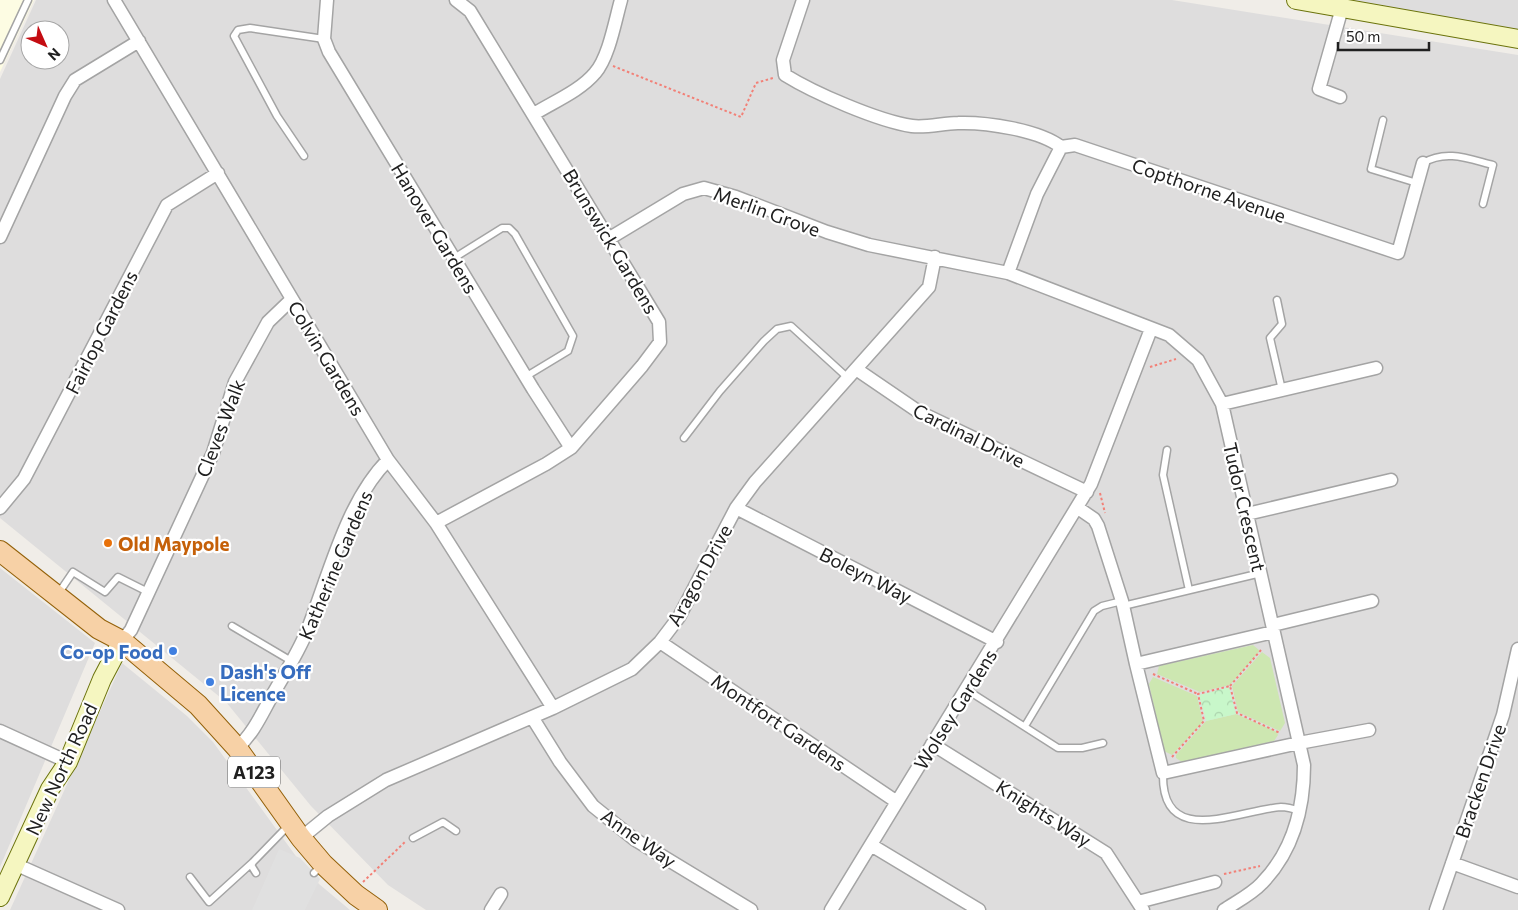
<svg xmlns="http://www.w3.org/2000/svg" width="1518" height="910" viewBox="0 0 1518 910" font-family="Commissioner,sans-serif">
	<defs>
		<pattern id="park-crowns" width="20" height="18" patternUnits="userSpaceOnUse" patternTransform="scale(1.25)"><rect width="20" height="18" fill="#c8f7ca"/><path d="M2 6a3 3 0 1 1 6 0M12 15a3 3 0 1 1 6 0" fill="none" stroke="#acd3ad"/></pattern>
	</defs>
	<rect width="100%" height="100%" fill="#f0ede8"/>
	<path fill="#dedddd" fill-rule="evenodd" d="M36,0h1136l346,55v855h-1092l-38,-25 -77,-79 -85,-104 -226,-184v-439zM30,30h30v30h-30z
		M1324,0h194v30l-56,-5z
		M0,568l95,75 -95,224z
		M122,663l65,53 26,26 85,117 21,25 31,26h-340z"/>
	<path fill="#fdfce3" d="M0,0h34l-34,72z"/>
	<path fill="#cde7b1" d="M1253,645l6,5v2l-29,33 -30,7 -43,-18 2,-8z
		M1262,652l8,6 15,65 -5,8 -42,-19 -6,-26z
		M1153,677l44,19 6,26 -31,33 -8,-4 -15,-67z
		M1236,714l41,18 1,3 -4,6 -92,21 -6,-4v-3l30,-34z"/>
	<path fill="url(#park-crowns)" d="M1229,687l7,27 -30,7 -7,-26z"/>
	<path fill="#e0e0e0" d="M279,849l21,9 20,21 -15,31h-53z"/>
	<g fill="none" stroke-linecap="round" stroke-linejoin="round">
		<g stroke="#a4a4a4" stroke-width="9">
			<path id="lane" d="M0,60l28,-60
				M1383,120l-12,49 46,14
				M304,156l-27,-40 -43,-80 4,-6 12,-2 74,11
				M1423,163c23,-14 46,-4 70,2l-10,39
				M454,258l48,-30h7l6,6 58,102 -5,15 -43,26
				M1277,300l5,24 -12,14 12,52
				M684,438l36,-47 44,-50 13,-12 14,-3 57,52
				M1167,450l-4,25 26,115
				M58,594l15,-22 32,20 13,-15 30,15
				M1123,606l138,-33
				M232,626l61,36
				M967,690l91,58h24l21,-5
				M1025,726l69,-115 8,-5 20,-5
				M1163,773c-2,77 75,37 118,34 7,0 13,2 19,4
				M413,838l30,-16 13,9
				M256,873l-5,-8 2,-3 35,-36
				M314,873l8,-8
				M190,877l19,25 44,-40"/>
		</g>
		<g stroke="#a4a4a4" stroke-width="15">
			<path id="street" d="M114,0l274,460 48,63 117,185
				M327,0l-3,39 5,13 204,337 38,59
				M803,0l-20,60 2,15c29,18 93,46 127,51 15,2 31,-3 46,-3 28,-1 81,7 103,24
				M1340,97l-21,-8 23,-81
				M534,114c19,-12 46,-23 61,-41 14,-16 20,-52 26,-73
				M0,237l65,-141 10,-16 64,-39
				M610,238l73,-44 21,-6 32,9 91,35 42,13 139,28 161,62 29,25 24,44 82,361c0,44 -11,86 -42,118 -10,11 -26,19 -38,27
				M1008,273l29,-79 24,-47 14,-2 323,108 25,-90
				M856,369l63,43 168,80
				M1222,404l154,-36
				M0,508l24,-29 143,-274 51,-32
				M736,508l261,134
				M1078,508l16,11 4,7 24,75 14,63
				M1247,514l144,-34
				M436,523l110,-59 25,-16 71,-82 18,-24 -1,-20 -189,-311 -14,-11
				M1273,625l99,-24
				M1273,632l-137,32 27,109 136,-30 70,-13
				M122,641l9,-11 82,-177 22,-71 33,-60 24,-23
				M660,642l237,160
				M532,717l28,45 33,44 41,33 117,71
				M0,731l68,31
				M932,744l174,109 37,57
				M237,748c17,-15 25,-35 36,-54 12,-21 25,-41 34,-63 22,-55 39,-129 81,-171
				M301,838l27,-22 58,-36 167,-72 79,-39 28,-27 19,-25 57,-109 19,-26 174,-195 6,-30
				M871,845l108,65
				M1452,863l66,24
				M17,865l101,45
				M1138,902l77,-20
				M491,910l10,-16
				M831,910l260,-426 60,-155
				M1436,910l67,-195 15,-66"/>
		</g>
		<g stroke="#6b730c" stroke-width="20">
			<path id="secondary" d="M1296,0l222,39
				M0,897l50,-108 18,-27 34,-83 20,-38"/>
		</g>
		<g stroke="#946109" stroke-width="22">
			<path id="primary" d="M0,551l99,78 23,12 76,64 39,43 64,90 22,26 33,31 21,15"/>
		</g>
		<path stroke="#f28077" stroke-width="2" stroke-dasharray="2.5 2.5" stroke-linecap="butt" d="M613,66l128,51 15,-34 17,-5
			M1150,367l26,-8
			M1100,493l5,20
			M1153,674l45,20
			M1230,686l31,-36
			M1172,757l32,-36 -6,-27 32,-8 7,27 43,20
			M1224,874l36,-8
			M363,882l42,-40"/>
		<use href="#lane" stroke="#fff" stroke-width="6"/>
		<use href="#street" stroke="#fff" stroke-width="12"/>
		<use href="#secondary" stroke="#f5f6c0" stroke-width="18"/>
		<use href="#primary" stroke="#f7d1a6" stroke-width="20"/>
	</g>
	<circle fill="#e8710a" stroke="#fff" stroke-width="2" cx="108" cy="543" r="5"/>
	<g fill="#3f7fe0" stroke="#fff" stroke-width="2">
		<circle cx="173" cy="651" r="5"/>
		<circle cx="210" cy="682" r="5"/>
	</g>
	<g text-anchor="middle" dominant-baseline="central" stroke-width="4.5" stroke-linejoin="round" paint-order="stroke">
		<rect fill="#fff" stroke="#636363" stroke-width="1" x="228" y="756.5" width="52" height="31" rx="4"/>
		<g font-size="18" font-weight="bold" fill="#202020">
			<text x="254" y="772">A123</text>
		</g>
		<g font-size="19" fill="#202020" stroke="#fff">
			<text transform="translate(1209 190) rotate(19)">Copthorne Avenue</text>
			<text transform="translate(767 211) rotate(20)">Merlin Grove</text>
			<text transform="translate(435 228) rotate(59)">Hanover Gardens</text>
			<text transform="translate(611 241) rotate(59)">Brunswick Gardens</text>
			<text transform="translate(101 332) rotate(-63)">Fairlop Gardens</text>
			<text transform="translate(327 358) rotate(59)">Colvin Gardens</text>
			<text transform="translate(220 428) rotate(-69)">Cleves Walk</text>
			<text transform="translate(969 435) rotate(26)">Cardinal Drive</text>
			<text transform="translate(1245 507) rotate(77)">Tudor Crescent</text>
			<text transform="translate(335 565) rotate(-67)">Katherine Gardens</text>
			<text transform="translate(699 575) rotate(-61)">Aragon Drive</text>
			<text transform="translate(866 575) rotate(27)">Boleyn Way</text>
			<text transform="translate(955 709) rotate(-58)">Wolsey Gardens</text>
			<text transform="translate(779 722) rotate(34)">Montfort Gardens</text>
			<text transform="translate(61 769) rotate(-65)">New North Road</text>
			<text transform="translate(1480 781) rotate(-71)">Bracken Drive</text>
			<text transform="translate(1044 813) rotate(32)">Knights Way</text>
			<text transform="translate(639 838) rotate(35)">Anne Way</text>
		</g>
		<g font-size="19" font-weight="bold" fill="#c56008" stroke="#fff" text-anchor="start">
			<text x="118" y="543">Old Maypole</text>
		</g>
		<g font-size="19" font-weight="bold" fill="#366cbe" stroke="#fff" text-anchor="end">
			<text x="163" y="651">Co-op Food</text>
			<text x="220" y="671" text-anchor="start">Dash's Off<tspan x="220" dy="22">Licence</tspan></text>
		</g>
	</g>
	<g transform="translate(45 45) rotate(135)"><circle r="24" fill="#ffffff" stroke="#a6a6a6"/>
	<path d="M0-4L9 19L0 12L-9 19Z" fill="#c40c12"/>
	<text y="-8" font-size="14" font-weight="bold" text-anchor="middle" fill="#202020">N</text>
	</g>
	<path d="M1338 42v8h91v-8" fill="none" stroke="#202020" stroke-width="2.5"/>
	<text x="1346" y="42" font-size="15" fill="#202020" stroke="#ffffff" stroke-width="4" paint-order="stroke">50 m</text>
</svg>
